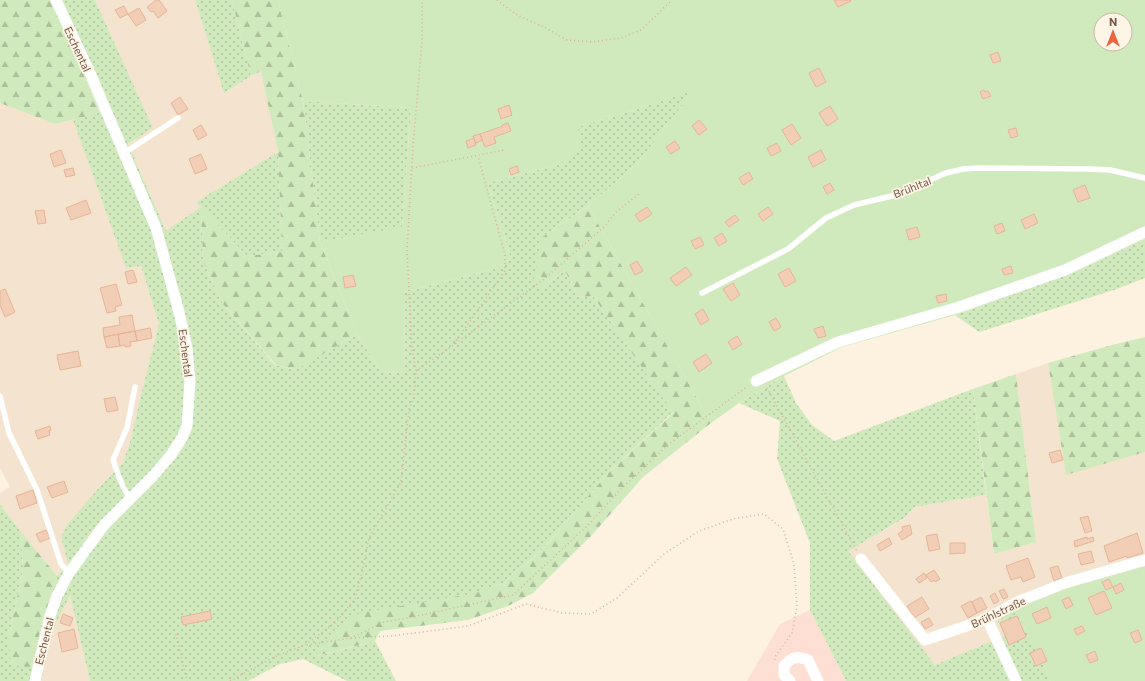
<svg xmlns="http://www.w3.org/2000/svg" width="1145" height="681" viewBox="0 0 1145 681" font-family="Commissioner,sans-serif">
	<defs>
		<pattern id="grass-dots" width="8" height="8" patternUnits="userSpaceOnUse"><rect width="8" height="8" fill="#d0eabe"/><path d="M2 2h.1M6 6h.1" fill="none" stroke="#adc09c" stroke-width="1.8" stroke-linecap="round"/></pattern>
		<pattern id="forest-firs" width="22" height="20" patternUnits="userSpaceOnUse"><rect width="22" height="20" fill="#d0eabe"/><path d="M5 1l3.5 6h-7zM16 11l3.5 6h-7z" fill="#adc09c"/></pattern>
	</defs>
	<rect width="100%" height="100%" fill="#fdf1e0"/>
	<path fill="#f4e3ce" d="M95,0h100l29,93 37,-23 17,82 -82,50 5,5 -35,25 -38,-88 25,-16z
		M0,103l55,21 18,-4 53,148 15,-2 18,58 -18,71 -10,44 -8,24 -25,26 -37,48 7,27 -11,12 -36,-44 -21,-28v-11l10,-6 -10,-19z
		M1048,363l18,111 79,-22v114l-141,70 -69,29 -88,-114 59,-33 8,-11 72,-12 8,59 42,-12 -20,-168z
		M70,594l20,87h-49l12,-52z"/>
	<path fill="#fedfd3" d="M810,610l36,71h-99l33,-57z"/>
	<path fill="url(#grass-dots)" d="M54,0h41l58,128 -25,16 38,87 35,-24 -5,-5 82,-50 4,100 -35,4 -46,-48 2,53 20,43 52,61 20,5 62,-36 24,38 24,1 -1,-81 90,-23 17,-11 -23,-75 72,-19 17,-37 60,-18 57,-19 -56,73 -50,43 -47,32 2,49 22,-17 12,27 16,-1 80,116 -63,59 -68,79 -39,33 -186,73 58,-15 21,40h-49l-44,-22 -23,5 -32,17h-158l-20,-86 -17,34 -12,52h-41v-177l21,28 2,38 -14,65 23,32 9,-41 16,-50 11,-12 -7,-27 6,-12 31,-36 25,-26 8,-24 10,-44 18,-71 -18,-58 -15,2 -53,-148 27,-8 -31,-72z
		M195,0h37l19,76 -27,17z
		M303,101l108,7 -9,120 -82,14z
		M1145,239v39l-31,12 -135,42 -24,-17 120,-43z
		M784,376l12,27 16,22 22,16 139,-52 13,106 -72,12 -8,10 -58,34 87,114 69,-29 -6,-15 17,-12 36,72h-205l-36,-71v-67l-33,-84 3,-38 -41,-18z"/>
	<path fill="url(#forest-firs)" d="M0,0h54l15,40 31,73 -45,11 -55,-21z
		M232,0h46l25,101 17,141 37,92 -61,36 -20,-5 -53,-61 -20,-43 -2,-54 46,49 35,-4 -4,-100 -17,-81 -10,5z
		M588,206l123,217 -68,54 -52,59 -58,57 -25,13 -40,14 -88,11 -5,10 -59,15 16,-24 28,-19 116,-20 27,-10 39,-33 68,-79 63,-58 -80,-117 -16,1 -12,-27 -23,18 -8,-9 7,-41z
		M1145,337v115l-79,23 -18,-112 64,-18z
		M1016,374l20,168 -42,12 -21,-165z
		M21,532l36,44 -16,50 -9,41 -22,-2 -1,-30 14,-65z"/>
	<path fill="#d0eabe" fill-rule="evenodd" d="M278,0h867v239l-70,33 -120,43 -113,32 -58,29 -45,27 -28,20 -123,-217 50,-43 55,-72 -56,18 -59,18 2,22 -20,15 -72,19 23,75 -17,11 -90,23 1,81 -24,-1 -24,-38 -37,-92 82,-15 9,-119 -108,-7zM1101,20h24v24h-24z
		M1145,566v115h-94l-36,-72 55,-22z"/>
	<path fill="#f3ceb7" stroke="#e6b497" d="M156,0h3l8,11 -9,7 -5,-7 -2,1 -4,-5z
		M834,0h16l1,1 -13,6z
		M124,6l4,8 -8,4 -5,-8z
		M139,8l7,12 -10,6 -8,-12z
		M998,52l3,9 -8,2 -3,-8z
		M819,68l7,14 -10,5 -7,-14z
		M984,90l1,2 3,-1 3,5 -8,3 -3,-7z
		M180,97l8,12 -10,6 -7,-12z
		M509,105l3,10 -11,4 -3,-10z
		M830,106l8,13 -11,7 -8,-13z
		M699,120l8,9 -8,6 -7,-9z
		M508,123l3,8 -17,6 2,6 -11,4 -5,-13 23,-8 -1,-1z
		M792,124l9,14 -10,7 -9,-15z
		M201,125l6,10 -9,5 -5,-10z
		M1016,128l2,8 -7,2 -3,-8z
		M480,134l2,6 -6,3 -3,-7z
		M474,138l2,7 -8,3 -2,-7z
		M675,141l5,7 -9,6 -5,-7z
		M777,143l4,8 -10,5 -4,-8z
		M61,150l5,13 -12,4 -4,-13z
		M821,150l5,10 -13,7 -5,-10z
		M201,154l6,15 -12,5 -6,-15z
		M517,166l2,6 -8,3 -2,-6z
		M73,168l2,7 -9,2 -2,-7z
		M749,172l4,7 -10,6 -4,-7z
		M830,183l4,7 -7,4 -4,-7z
		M1085,185l5,13 -12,4 -5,-12z
		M86,200l5,13 -20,7 -5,-12z
		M647,207l5,7 -12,8 -5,-7z
		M768,207l5,7 -10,7 -5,-7z
		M44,210l2,13 -8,1 -3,-13z
		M1034,214l4,9 -13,6 -4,-9z
		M735,215l4,5 -10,7 -4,-5z
		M1002,223l3,8 -8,3 -3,-8z
		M917,227l3,10 -11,3 -3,-10z
		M722,233l5,8 -8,5 -5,-8z
		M700,237l4,8 -9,4 -4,-8z
		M637,261l6,10 -8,4 -5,-10z
		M1011,266l2,7 -9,2 -2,-6z
		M686,267l6,8 -16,11 -6,-8z
		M789,268l7,13 -11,6 -7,-13z
		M133,270l4,12 -9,2 -3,-12z
		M353,275l3,11 -11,2 -2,-11z
		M733,283l7,12 -9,6 -8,-12z
		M116,284l6,21 -7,2 1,4 -9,2 -7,-25z
		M5,289l10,23 -10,5 -5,-12v-14z
		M946,294l1,7 -9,2 -2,-7z
		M703,309l6,11 -8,5 -6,-11z
		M132,315l3,16 -31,6 -1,-9 17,-3 -1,-8z
		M776,318l5,9 -7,4 -5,-9z
		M823,326l3,10 -8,2 -4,-9z
		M150,328l2,10 -15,3 -2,-10z
		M135,331l2,10 -7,1 1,4 -6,1v-2l-5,1 -2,-12z
		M118,334l2,12 -13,2 -3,-11z
		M737,336l5,8 -9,6 -5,-8z
		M78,351l3,15 -21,4 -3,-15z
		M706,354l6,9 -13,9 -6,-10z
		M115,397l3,13 -11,2 -3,-13z
		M50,426l1,4 -2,1 1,4 -12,4 -3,-8z
		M1060,450l3,10 -11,3 -3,-10z
		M64,481l4,11 -16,6 -5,-11z
		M33,490l4,13 -17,6 -4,-13z
		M1088,516l4,15 -7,2 -5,-15z
		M910,525l2,9 -10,6 -4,-6 5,-4 -1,-3z
		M46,530l4,8 -10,4 -4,-8z
		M1137,533l6,20 -16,5v-2l-18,6 -5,-16z
		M937,534l3,15 -11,2 -3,-15z
		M1087,537v2l6,-2 1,4 -19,6 -1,-6z
		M889,538l3,6 -12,7 -3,-6z
		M950,543h15v10l-15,1z
		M1091,551l3,11 -13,3 -3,-11z
		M1028,558l7,19 -12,5 -2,-5 -10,3 -5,-14z
		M1058,566l4,12 -8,3 -4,-13z
		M934,570l6,9 -5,3 -1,-2 -3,2 -5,-7z
		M924,573l3,5 -8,5 -3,-4z
		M1109,579l4,8 -7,3 -4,-8z
		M1121,583l3,7 -8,4 -3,-7z
		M1004,589l4,8 -5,2 -4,-8z
		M1104,591l8,17 -16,7 -8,-17z
		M995,593l4,8 -5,3 -4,-8z
		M922,597l7,12 -15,9 -7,-12z
		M981,597l6,11 -10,5 -5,-11z
		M1069,597l4,8 -7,4 -4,-9z
		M971,601l6,12 -9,5 -7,-12z
		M1047,607l4,11 -14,6 -5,-10z
		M210,611l2,8 -29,6 -2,-8z
		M63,614l10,4 -3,8 -10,-3z
		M1017,616l9,21 -17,8 -9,-22z
		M929,618l4,7 -8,4 -4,-7z
		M1082,626l3,5 -8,4 -3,-6z
		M74,629l4,19 -16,4 -4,-19z
		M1138,630l4,10 -7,3 -5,-10z
		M1041,648l6,13 -11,5 -6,-13z
		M1095,651l3,9 -8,3 -4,-8z"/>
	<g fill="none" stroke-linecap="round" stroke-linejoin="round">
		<path stroke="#d7b19a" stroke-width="1.5" stroke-dasharray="1 3" stroke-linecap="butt" d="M497,0l20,15 27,12 23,13 25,2 29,-4 20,-8 31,-30
			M412,168l93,-18
			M454,344l51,-73v-16l-27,-99
			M416,371l36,-25 92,-67 59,-51 14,-17 22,-17
			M767,388l90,163
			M176,634l11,47
			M351,638l40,-2 77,-10 58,-22 36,9 29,1 26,-16 47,-44 35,-23 34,-12 31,-5 19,15 11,35 3,42 -5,27 -17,24 -1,6
			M307,645l44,-7 33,-16 29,-5 100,-22 75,-70 33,-36 48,-45 79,-58
			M230,681l44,-24 31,-12 31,-23 19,-23 7,-27 7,-34 32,-56 8,-73 5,-11 2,-27 -4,-22 -5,-98 6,-105 9,-106v-40"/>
		<path stroke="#fff" stroke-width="5.5" d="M124,153l54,-35
			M702,293l86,-44 38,-31 28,-13 42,-10 50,-22 17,-4 16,-1 110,1 21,1 35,8
			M0,396l9,37 28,57 24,74 8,9
			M130,498c-9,-11 -12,-25 -17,-38l14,-32 8,-41"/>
		<path stroke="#fff" stroke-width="11" d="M756,381l82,-39 121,-35 106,-37 80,-38
			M861,559l64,81 62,-21 30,-17 48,-19 80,-23
			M987,619l29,62
			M35,681l15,-65 7,-20 12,-23 35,-48 49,-49 18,-21 11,-17 5,-12 3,-45 -3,-33 -8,-36 -23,-84 -66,-155 -34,-73
			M790,681l-6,-6v-9c9,-10 12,-10 24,-6l10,21"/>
	</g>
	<g text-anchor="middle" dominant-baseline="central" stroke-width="3.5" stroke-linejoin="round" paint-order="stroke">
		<g font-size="11" fill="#745647" stroke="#fff5e6">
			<text transform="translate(78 49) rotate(65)">Eschental</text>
			<text transform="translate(912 187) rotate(-22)">Brühltal</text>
			<text transform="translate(186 353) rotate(83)">Eschental</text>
			<text transform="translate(998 612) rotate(-25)">Brühlstraße</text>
			<text transform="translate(44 641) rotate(-76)">Eschental</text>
		</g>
	</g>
	<g transform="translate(1113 32)"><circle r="19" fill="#fff5e6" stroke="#c7b5a6"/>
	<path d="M0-3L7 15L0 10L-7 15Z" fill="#eb6541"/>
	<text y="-6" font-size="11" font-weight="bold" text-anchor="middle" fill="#745647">N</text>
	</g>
</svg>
